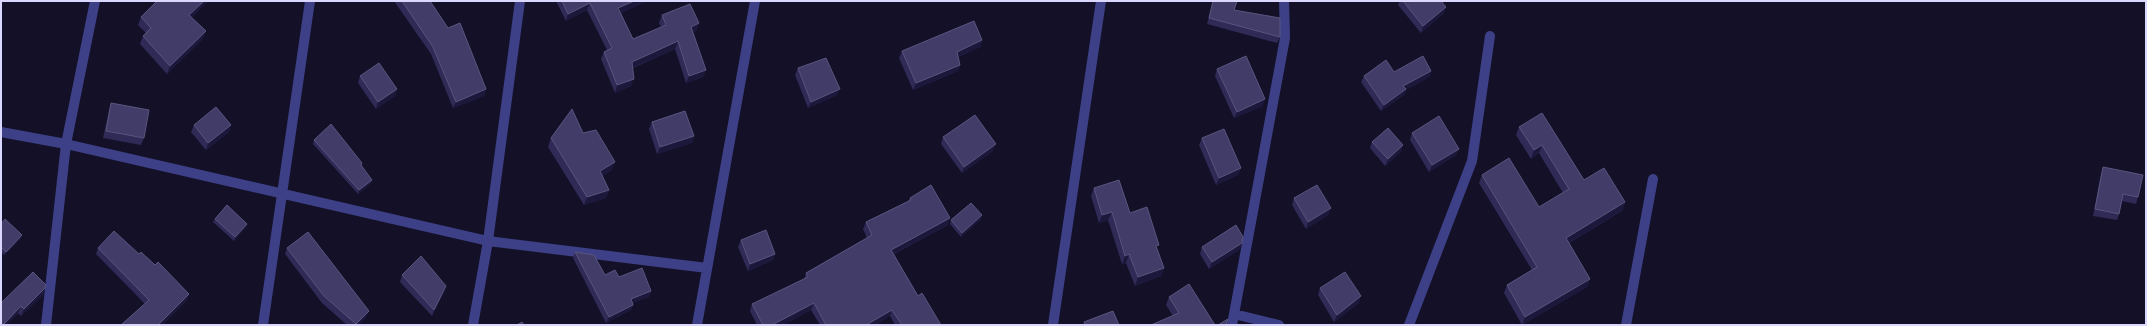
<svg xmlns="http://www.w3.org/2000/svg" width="2147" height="326" viewBox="0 0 2147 326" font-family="'Fira Sans',sans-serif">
	<rect width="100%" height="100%" fill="#131028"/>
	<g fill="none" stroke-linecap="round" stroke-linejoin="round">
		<path stroke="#3d4086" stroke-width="10" d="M1,132l65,12 422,97 219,27
			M1234,314l45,11
			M46,325l20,-181 29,-143
			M263,325l47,-324
			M473,325l15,-84 32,-240
			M697,325l58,-324
			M1053,325l48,-324
			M1232,325l53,-287 -1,-37
			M1409,325l63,-164 18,-125
			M1626,325l27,-146"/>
	</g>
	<path fill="#2f2a56" d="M394,1h36l56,88 -2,7 -31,12 -22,-54z
		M556,1h91l-26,12 12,26 28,-12 -2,-4 3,-8 37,8 -3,8 -3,1 13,38 -3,7 -17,6 -11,-34 -42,19 -2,18 -16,7 -14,-34 3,-7 3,-2 -20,-40 -21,11z
		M1213,1h24l-3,9 46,27 -3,6 -70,-19z
		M1400,1h41l3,12 -23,20 -23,-28z
		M141,17l51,1 11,21 -36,35 -27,-30 3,-8 3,-3 -8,-8z
		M982,40l-2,7 -22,10 2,8 -2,6 -45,19 -14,-32 3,-7z
		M798,68l39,27 -29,13 -13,-33z
		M1217,69l46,37 -29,12 -19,-42z
		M1431,71l-2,6 -23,13 -2,5 -23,16 -20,-29 3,-6 30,-4z
		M360,76l37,13 -2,7 -19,13 -18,-26z
		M111,103l33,35 -3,7 -38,-7 6,-28z
		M652,122l42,14 -2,7 -35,11 -8,-25z
		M194,125l35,7 -23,18 -15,-18z
		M1519,127l65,53 41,22 -3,9 -53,32 21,36 -3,8 -65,38 -18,-32 3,-8 25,-15 -53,-87 3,-8 57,32 24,-14 -24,-40 -8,6 -15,-24z
		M1412,133l47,16 -3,6 -27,17 -19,-32z
		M943,137l50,14 -31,22 -21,-29z
		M551,138l61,32 -10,6 7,14 -3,8 -22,7 -36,-58z
		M1202,138l39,30 -3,7 -22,10 -17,-40z
		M314,140l48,23 -1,3 11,14 -1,3 -13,11 -45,-50z
		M1372,142l29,10 -16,14 -15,-18z
		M2103,167l35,30 -2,7 -14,-3 -3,13 -2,6 -24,-4 8,-42z
		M1094,188l36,25 27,37 7,18 -3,8 -26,10 -9,-23 -4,1 -14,-44 -9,3 -8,-27z
		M910,198l38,27 -54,29 24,42 23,29h-46l-5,-9 -15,9h-55l-9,-15 -28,15h-26l-7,-14 2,-7 52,-25 2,-6 61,-35 -4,-9 3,-7 42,-21z
		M1294,198l37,10 -3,7 -22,14 -14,-24z
		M215,219l32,5 -1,3 -12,14 -21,-19z
		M981,219l-20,18 -11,-13 1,-4z
		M1,224l21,11 -2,4 -16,16 -3,-3z
		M741,240l34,14 -2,6 -25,11 -10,-24z
		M1242,243l-3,7 -30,19 -9,-15 2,-7z
		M98,248l41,6 16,11 34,29 -2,6 -25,25h-41l24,-21 -49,-50z
		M287,248l79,69 -7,8h-12l-25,-22 -37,-49z
		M575,252l30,23 14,2 32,14 -2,6 -17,6 1,2 -2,5 -25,13 -33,-65z
		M402,275l41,18 -11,23 -32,-34z
		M45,288l-2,7 -22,21 -3,-3 -12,12h-5v-22z
		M1320,288l39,15 -25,19 -16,-27z
		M1169,297l46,28 -42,-9 -7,-11z"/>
	<path fill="#1c183c" d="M204,1h5l-23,22 3,-8z
		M634,1h13l-31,15 2,-8z
		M590,3l-3,7 -21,11 2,-7z
		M1446,7l-2,6 -23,20 2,-7z
		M699,23l-3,8 -8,3 3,-7z
		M206,31l-3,8 -36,35 3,-8z
		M982,40l-2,7 -26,12 3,-7z
		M678,41l-3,8 -46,20 3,-7z
		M960,65l-2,6 -45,19 3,-7z
		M706,70l-3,7 -17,6 3,-7z
		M1431,71l-2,6 -23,13 -2,5 -23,16 3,-6 19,-19z
		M634,79l-3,7 -16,7 2,-8z
		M397,89l-2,7 -19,13 2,-7z
		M486,89l-2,7 -31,12 3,-6z
		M840,89l-3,6 -29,13 3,-6z
		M1265,99l-2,7 -29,12 3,-6z
		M231,125l-2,7 -23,18 2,-7z
		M694,136l-2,7 -35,11 3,-7z
		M996,144l-3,7 -31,22 2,-6z
		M1403,145l-2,7 -16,14 3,-7z
		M1542,145l-3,8 -8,6 3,-9z
		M1459,149l-3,6 -27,17 3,-7z
		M615,162l-3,8 -15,9 3,-8z
		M1241,168l-3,7 -22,10 3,-7z
		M372,180l-1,3 -13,11 1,-4z
		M609,190l-3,8 -22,7 3,-8z
		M1625,202l-3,9 -59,35 3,-8z
		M1331,208l-3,7 -22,14 2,-7z
		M1112,212l-4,8 -9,3 3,-8z
		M982,215l-1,4 -20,18 1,-4z
		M950,218l-2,7 -59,31 2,-6z
		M247,224l-1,3 -12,14 1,-4z
		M22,235l-2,4 -16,16 2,-3z
		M1242,243l-3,7 -30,19 3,-7z
		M775,254l-2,6 -25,11 2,-7z
		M1129,254l-3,9 -4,1 3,-8z
		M1164,268l-3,8 -26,10 3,-9z
		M1590,279l-3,8 -65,38 3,-8z
		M446,286l-3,7 -11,23 2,-6z
		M45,288l-2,7 -22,21 3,-7z
		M651,291l-2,6 -20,7 2,-5z
		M189,294l-2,6 -25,25h-4z
		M1361,296l-2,7 -25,19 3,-7z
		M814,303l-3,7 -28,15h-11z
		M633,305l-2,5 -25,13 3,-6z
		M21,306l-3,7 -12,12h-3z
		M892,310l-2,6 -15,9h-9z
		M369,311l-3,6 -7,8h-4z"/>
	<path fill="#413d68" stroke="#59557f" d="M157,1h47l-15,14 17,16 -36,35 -27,-30 8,-8 -10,-11z
		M402,1h28l18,27 12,-5 26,66 -30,13 -23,-55z
		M562,1h72l-16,7 15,31 33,-14 -4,-10 28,-11 9,19 -8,4 15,43 -17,6 -11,-35 -46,21 2,17 -17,6 -13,-33 8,-4 -22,-45 -22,11z
		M1213,1h24l-3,9 46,8v19l-71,-19z
		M1403,1h38l5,6 -23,19z
		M974,21l8,19 -25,12 3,13 -44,18 -14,-32z
		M1246,56l19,43 -28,13 -20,-43z
		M1423,56l8,15 -28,15 3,3 -22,16 -20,-29 22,-16 8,12z
		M826,58l14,31 -29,13 -13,-34z
		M379,63l18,26 -19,13 -18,-26z
		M111,103l38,7 -5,28 -38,-7z
		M216,107l15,18 -23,18 -14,-18z
		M572,109l11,24 13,-3 19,32 -15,9 9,19 -22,7 -36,-59z
		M685,111l9,25 -34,11 -8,-25z
		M1542,113l42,67 20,-12 21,34 -59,36 24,41 -65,38 -18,-32 30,-18 -55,-92 27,-17 30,49 30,-18 -27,-44 -8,5 -15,-23z
		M975,115l21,29 -32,23 -21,-30z
		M1439,116l20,33 -27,16 -20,-32z
		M331,124l31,39 -1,2 11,15 -13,10 -45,-50z
		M1388,128l15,17 -15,14 -16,-17z
		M1224,129l17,39 -22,10 -17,-40z
		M2103,167l40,8 -5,22 -15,-3 -4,20 -24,-5z
		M1119,180l11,33 17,-6 12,38 -3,1 8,22 -26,9 -9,-23 -4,2 -13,-44 -10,3 -8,-27z
		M931,185l19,33 -59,32 27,46 4,-3 19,32h-39l-10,-15 -26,15h-40l-12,-22 -42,22h-9l-11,-21 56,-27 -2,-4 66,-38 -6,-13 45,-22 -1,-2z
		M1317,185l14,23 -23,14 -14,-24z
		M971,203l11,12 -20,18 -11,-13z
		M227,205l20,19 -12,13 -20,-18z
		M5,219l17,16 -16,17 -5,-5v-23z
		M1236,225l7,12 -1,6 -30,19 -10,-15z
		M766,230l9,24 -25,10 -9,-24z
		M114,231l25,23 2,-2 14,13 3,-3 31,32 -31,31h-37l28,-25 -51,-52z
		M308,232l61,79 -13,13 -32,-28 -37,-48z
		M575,252l19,3 11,20 10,-5 4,7 23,-9 9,23 -20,8 2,6 -24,12z
		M421,256l25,30 -12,24 -32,-35z
		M33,272l13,13 -1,3 -21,21 -3,-3 -18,19h-2v-22z
		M1345,272l16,24 -24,19 -17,-27z
		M1189,284l26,41h-64l28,-12 -10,-16z
		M1113,311l6,14h-34l-1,-3z
		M1228,319l-2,6h-8z
		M522,322l2,3h-7z"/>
	<rect width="2147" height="326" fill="none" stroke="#dad8fe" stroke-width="4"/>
</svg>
